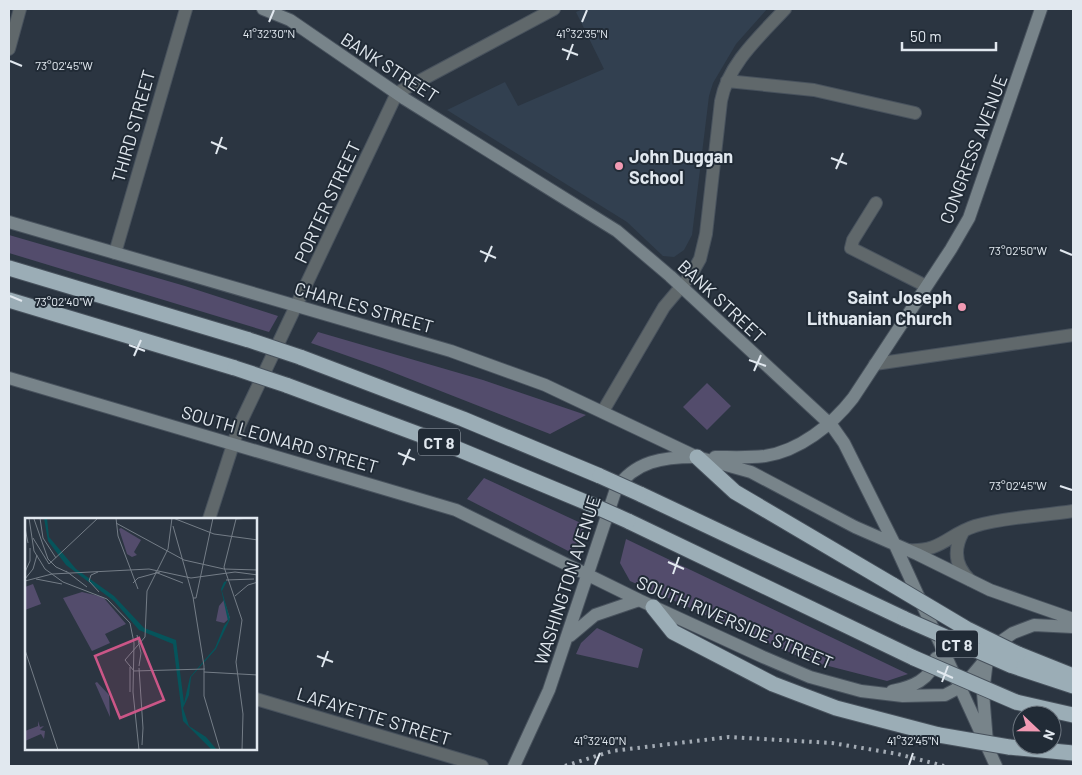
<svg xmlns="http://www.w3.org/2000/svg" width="1082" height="775" viewBox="0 0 1082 775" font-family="Barlow,sans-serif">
	<rect width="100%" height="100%" fill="#2b3541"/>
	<path fill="#324050" d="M583,9h184l-31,35 -23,39 -4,13 -17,139 -8,15 -10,7 -11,-1 -36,-34 -180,-112 58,-28 13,24 86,-37 -28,-57z"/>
	<path fill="#534c6c" d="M9,235l176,51 93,30 -9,16 -260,-79z
		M318,332l165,48 103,35 -36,19 -168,-66 -71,-25z
		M707,383l24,23 -24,24 -24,-23z
		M484,478l101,47 -9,30 -109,-56z
		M626,539l282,135 -21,7 -78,-20 -179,-80 -10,-18z
		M597,628l46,21 -5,19 -62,-14 5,-11z"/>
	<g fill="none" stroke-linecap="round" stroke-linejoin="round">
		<g stroke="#48525d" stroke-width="14">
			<path id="street" d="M9,49l11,-40
				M727,81l87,9 101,23
				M876,203l-23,37 -2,8 75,38
				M115,253l71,-244
				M875,364l198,-29
				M603,411l61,-104 27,-32 9,-16 6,-25 15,-133c7,-37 39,-65 64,-92
				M209,519l30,-93 158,-333 157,-84
				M963,532c-10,18 -8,34 7,48
				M907,550c35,2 40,-15 68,-24 30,-9 66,-10 98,-15
				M256,699l226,67"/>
		</g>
		<g stroke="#48525d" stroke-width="14">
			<path id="secondary" d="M263,9l27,11 115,79 212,132 53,45 162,150 12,17 51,102 101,221
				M9,222l442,129 94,34 152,72 54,15 104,55 62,27 73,36 83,29
				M9,378l447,132 183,90 124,57 47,20 51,14 42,5 42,-1 19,-10 36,-43 13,-9 21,-8 39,2
				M715,457c16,0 33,1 50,-1 34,-5 67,-31 88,-58l98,-149 18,-31 72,-209
				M570,636l25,-21 44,-15
				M987,660l-4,33 4,49
				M892,691c20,-4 39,-11 44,-33
				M514,766l35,-76 67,-201c19,-28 47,-32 79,-32"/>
		</g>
		<g stroke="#48525d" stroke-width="17">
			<path id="highway" d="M9,268l240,72
				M9,300l226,68
				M300,357l163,62 137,57
				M286,385l167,62 137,57
				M697,457l38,35 158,93
				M640,494l265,125
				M628,521l286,137
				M653,607l20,25 100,52 63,24 103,27
				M1018,654l55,22
				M1010,665l63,21
				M1016,702l57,13
				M1009,747l64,6"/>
		</g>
		<use href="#street" stroke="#60686b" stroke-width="12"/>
		<use href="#secondary" stroke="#78848a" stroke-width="12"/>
		<use href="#highway" stroke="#9badb6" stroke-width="15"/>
		<path stroke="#a3abb4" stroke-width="4" stroke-dasharray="2.5 5" stroke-linecap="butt" d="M565,766l47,-15 117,-14 103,6 66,11 46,12"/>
		<g stroke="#48525d" stroke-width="17" stroke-linecap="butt">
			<path id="highway-bridge" d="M249,340l51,17
				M235,368l51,17
				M600,476l40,18
				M590,504l38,17
				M893,585l74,44 51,25
				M905,619l105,46
				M914,658l102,44
				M939,735l70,12"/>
		</g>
		<use href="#highway-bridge" stroke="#9badb6" stroke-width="15"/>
	</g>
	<path fill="none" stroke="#e1e8ef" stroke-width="2" d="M269,22l5,-12M582,22l5,-12M562,49l16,6M567,60l6,-16M10,61l12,5M211,142l16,7M216,154l6,-17M831,158l16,6M836,169l7,-16M1060,250l12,5M480,251l16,7M485,262l7,-16M10,296l12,5M129,345l16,6M134,356l7,-16M749,360l17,6M754,371l7,-16M398,453l17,7M403,465l7,-16M1060,486l12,4M668,562l16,7M673,574l6,-17M317,656l16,6M322,667l6,-16M937,671l16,7M942,682l6,-16M595,765l5,-12M909,765l4,-12"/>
	<g fill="#f19ab3" stroke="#212b36" stroke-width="2">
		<circle cx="619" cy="166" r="5"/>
		<circle cx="962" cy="307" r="5"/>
	</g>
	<g text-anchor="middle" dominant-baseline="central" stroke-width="4" stroke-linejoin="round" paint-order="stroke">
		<g fill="#212b36" stroke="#a7afb8" stroke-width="1">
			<rect x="418" y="428.5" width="42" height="27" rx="4"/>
			<rect x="936" y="630.5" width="42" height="27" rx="4"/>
		</g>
		<g font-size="16" font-weight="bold" fill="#e1e8ef">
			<text x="439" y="442">CT 8</text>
			<text x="957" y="644">CT 8</text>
		</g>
		<g font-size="18" fill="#e1e8ef" stroke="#212b36">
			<text transform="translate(390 67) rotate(33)">BANK STREET</text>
			<text transform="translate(133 126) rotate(-74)">THIRD STREET</text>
			<text transform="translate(973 149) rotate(-69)">CONGRESS AVENUE</text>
			<text transform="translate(327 202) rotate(-65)">PORTER STREET</text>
			<text transform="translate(722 301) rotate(43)">BANK STREET</text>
			<text transform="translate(364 307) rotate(16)">CHARLES STREET</text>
			<text transform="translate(280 439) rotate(16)">SOUTH LEONARD STREET</text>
			<text transform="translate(567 580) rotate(-72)">WASHINGTON AVENUE</text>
			<text transform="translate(735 622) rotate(23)">SOUTH RIVERSIDE STREET</text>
			<text transform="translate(374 716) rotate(17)">LAFAYETTE STREET</text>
		</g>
		<g font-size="18" font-weight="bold" fill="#e1e8ef" stroke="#212b36" text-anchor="start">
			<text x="629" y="156">John Duggan<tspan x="629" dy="21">School</tspan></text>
			<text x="952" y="297" text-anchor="end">Saint Joseph<tspan x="952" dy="21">Lithuanian Church</tspan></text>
		</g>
	</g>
	<g transform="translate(25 518)">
		<rect width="232" height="232" fill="#2b3541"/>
		<path d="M96,10l20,12 -7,12 3,3 -5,2 -5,-3 -8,-25zM8,66l8,20 -16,6v-23zM57,74l21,5 23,27 -21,10 5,9 -18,8 -29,-53zM199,82l6,18 -6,5 -8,-2 3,-15zM72,164l12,13 1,22 -15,-34zM13,203l2,6 4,-1 -4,4 5,1 -1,8 -3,-5 -16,7v-10l13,-5z" fill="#534c6c"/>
		<path d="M19,0h3l2,19 27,32 38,27 30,32 32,12 8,63 6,-26 25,-29 9,-22 4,-5 -7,-32 3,-7 3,-1 -5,10 8,28 -14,30 -25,28 -2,18 -6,13 6,18 17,11 11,13h-5l-29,-29 -10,-77 -34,-14 -25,-29 -48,-36 -18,-24z" fill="#06545b"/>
		<path fill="none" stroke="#747d87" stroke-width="1" d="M4,0l5,33 11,18 18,13 44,17 23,24 4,20 -1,49 6,58M15,0l3,20 13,20M91,0l2,18 20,53M147,0l-4,31 -21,42 -2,46 -20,23 9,11 71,-2M148,0l41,16 44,6M9,1l14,40 8,8 11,5M91,5l68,37 40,9 34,1M148,8l20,71 11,69v30l16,54M0,10l3,15M8,20l16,26 49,-46M41,53l21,16M0,54l5,-11v-13M73,54l-7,3 -2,6 10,11M130,54l28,11M0,61l8,-10 4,-14M11,61l26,5M201,62l28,-1M0,63l27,-7 97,-5 42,9 44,-6 23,3M108,65l5,-5 22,-6M210,78l13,-11 10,-3M168,80h3l17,-80M112,117l4,18 -2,13M0,132l33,100M105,149v25M114,150l4,60M179,154l54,3M117,227l1,-17M217,232l1,-36 -7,-52 6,-42 -18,-53 12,-48 15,-1"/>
		<path fill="#cb5687" fill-opacity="0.15" stroke="#cb5687" stroke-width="2.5" d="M114,120l25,62 -44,18 -25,-62z"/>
		<rect width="232" height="232" fill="none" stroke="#e1e8ef" stroke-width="2.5"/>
	</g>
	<g font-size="12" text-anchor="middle" fill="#e1e8ef" stroke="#212b36" stroke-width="4" stroke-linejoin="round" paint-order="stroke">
		<text x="269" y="38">41°32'30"N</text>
		<text x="582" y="38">41°32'35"N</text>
		<text x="64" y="70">73°02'45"W</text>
		<text x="1018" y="255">73°02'50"W</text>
		<text x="64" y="306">73°02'40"W</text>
		<text x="1018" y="490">73°02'45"W</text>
		<text x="600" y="745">41°32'40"N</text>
		<text x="913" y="745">41°32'45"N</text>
	</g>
	<rect width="1082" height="775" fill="none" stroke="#e1e8ef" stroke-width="20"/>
	<g transform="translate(1037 730) rotate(112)"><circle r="24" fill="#212b36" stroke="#6e7780"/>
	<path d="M0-4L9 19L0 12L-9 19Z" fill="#f19ab3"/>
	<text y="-8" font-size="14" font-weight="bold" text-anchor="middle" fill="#e1e8ef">N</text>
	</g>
	<path d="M902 42v8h94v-8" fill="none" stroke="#e1e8ef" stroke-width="2.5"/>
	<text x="910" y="42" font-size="15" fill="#e1e8ef" stroke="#212b36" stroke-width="4" paint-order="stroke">50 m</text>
</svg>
